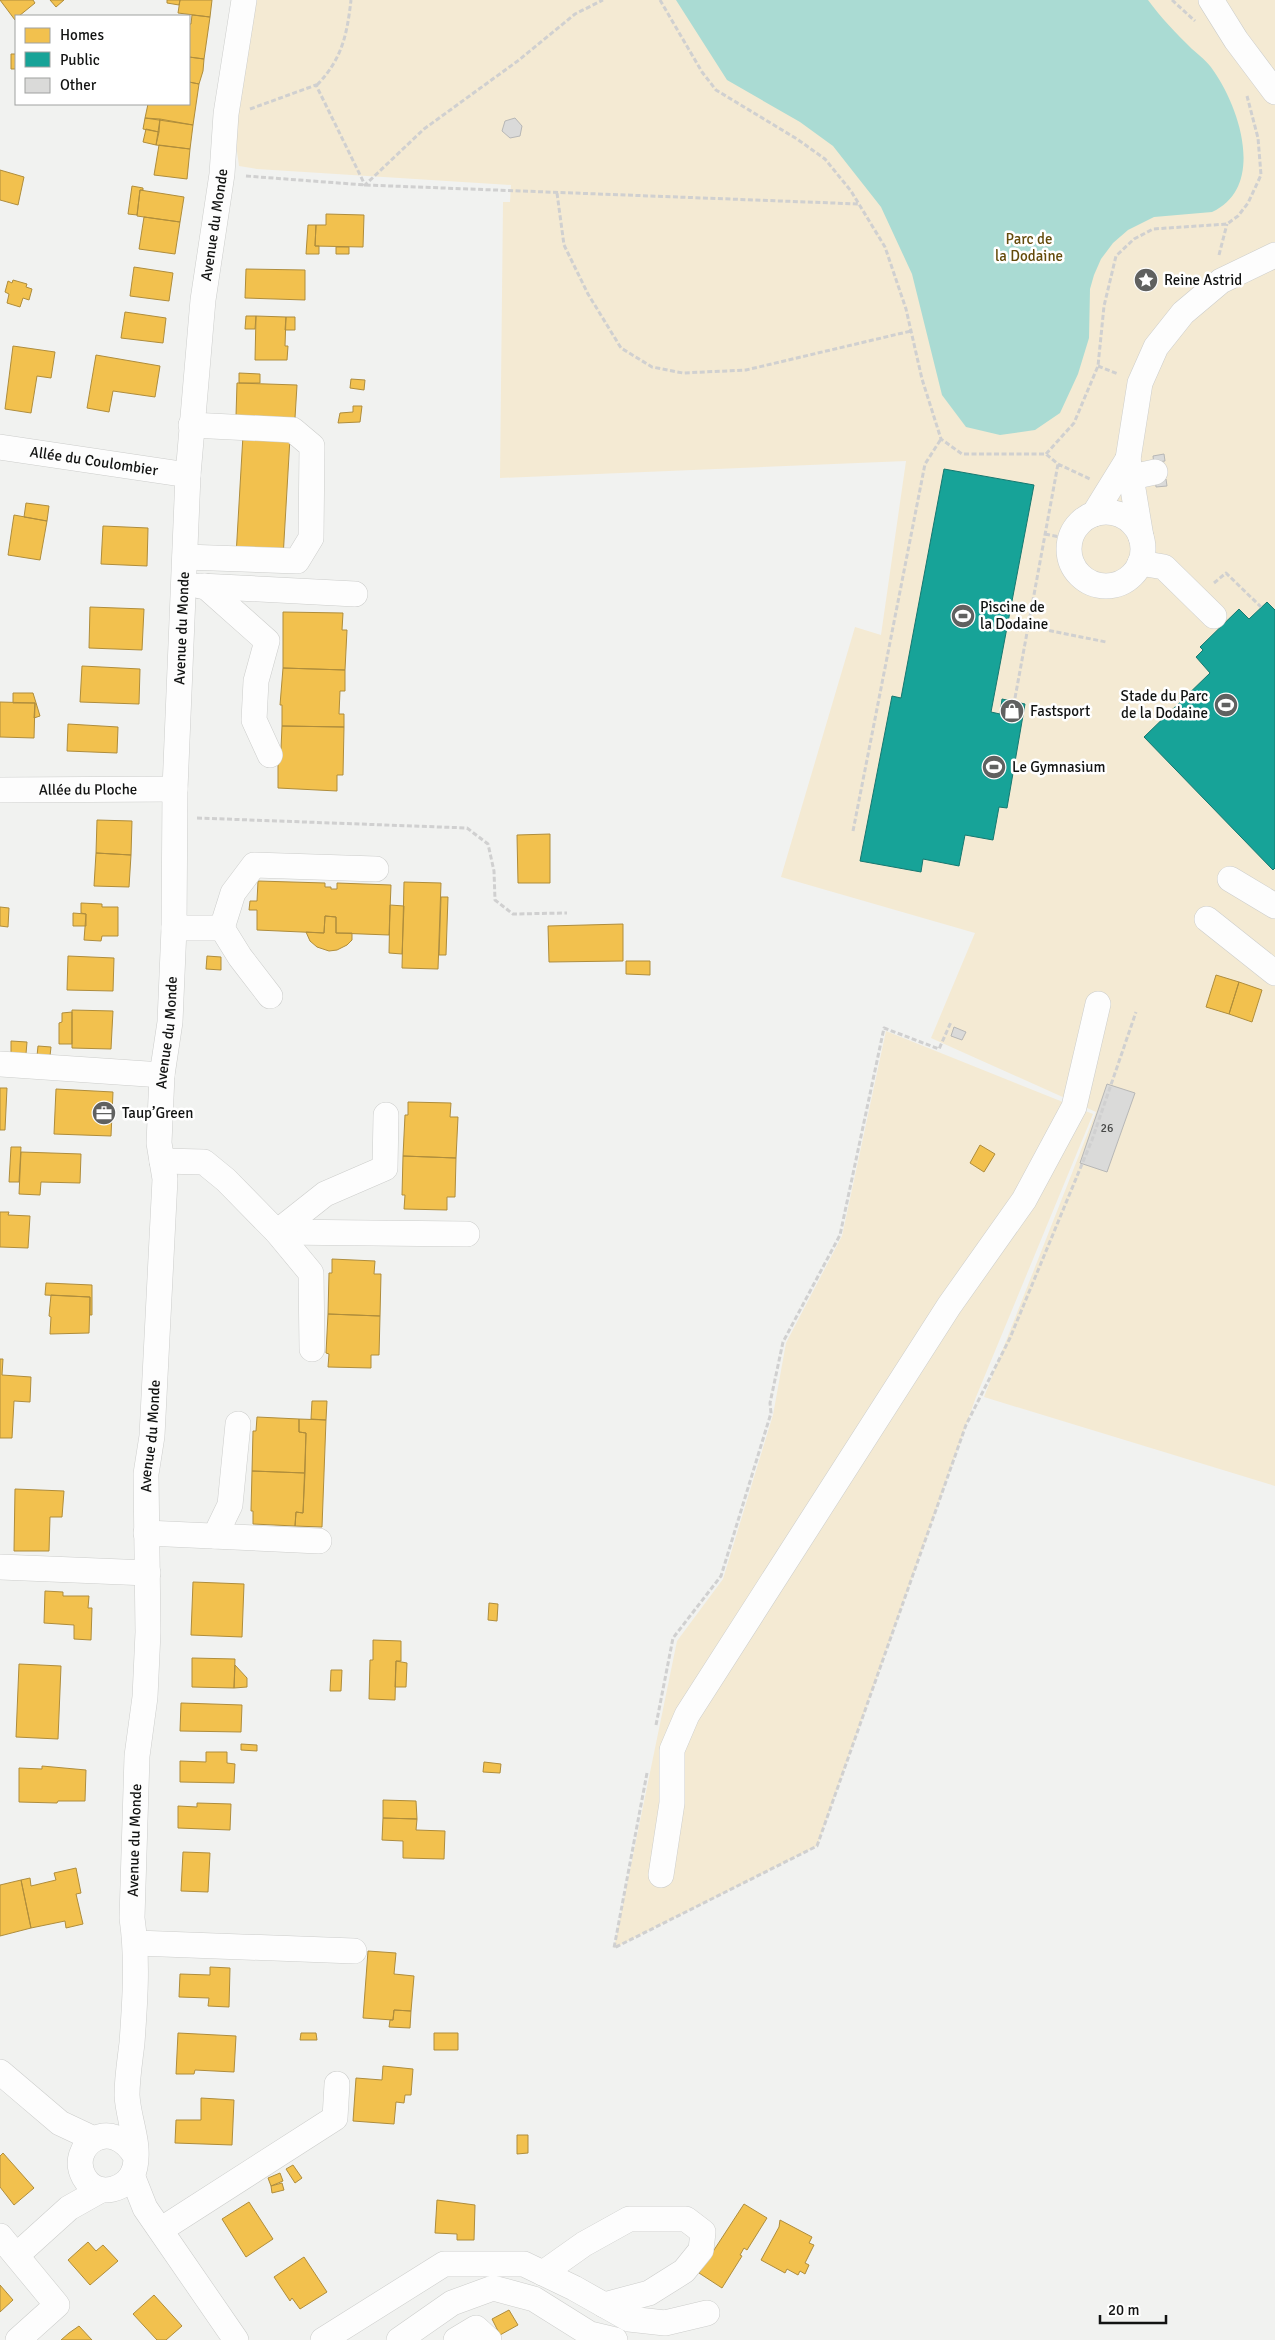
<svg xmlns="http://www.w3.org/2000/svg" width="1275" height="2340" viewBox="0 0 1275 2340" font-family="Signika,sans-serif">
	<rect width="100%" height="100%" fill="#f1f2f0"/>
	<path fill="#f4ead3" d="M256,0h1019v1486l-291,-89 112,-285 -165,-74 44,-105 -194,-56 74,-250 26,8 25,-174 -406,17 3,-276h7l1,-17 -254,-16 -18,-3 -4,-29z
		M886,1031l207,83 -117,283 -159,449 -203,102 63,-307 46,-62 50,-164 13,-72 56,-107z"/>
	<path fill="#aadbd3" d="M676,0h472c13,18 28,33 44,49 7,6 16,13 21,21 27,38 53,117 -1,142l-58,5 -26,13 -15,13 -12,16 -7,16 -4,14 -1,49 -11,36 -18,39 -25,17 -35,5 -34,-8 -24,-32 -30,-121 -31,-67 -48,-61 -33,-24 -73,-42z"/>
	<path fill="#f2c14e" stroke="#af8d3c" d="M0,0h33l2,3 -16,13h-3l-1,4z
		M50,0h14l-8,7z
		M167,0h13l-1,5 -12,-2z
		M180,0h32l-2,17 -32,-4z
		M192,15l18,2 -6,42 -15,-2v-33h2z
		M11,54h5v15h-5z
		M189,57l15,2 -1,12 -4,13 -10,-2z
		M189,82l10,2 -6,41 -48,-7 3,-14h41z
		M145,118l15,1 -1,13 -16,-3z
		M160,119l33,6 -3,24 -34,-4z
		M146,129l13,3 -3,13 -13,-3z
		M159,145l31,4 -3,30 -33,-4z
		M0,170l24,7 -6,28 -18,-5z
		M132,186l11,2v2h-3l-3,25 -9,-1z
		M140,190l44,7 -4,25 -43,-6z
		M326,214l38,1 -1,32 -48,-1 1,-21h10z
		M144,217l36,5 -5,32 -36,-5z
		M308,225h8l-1,21h4v8h-13z
		M336,247h13v7h-13z
		M134,267l39,6 -4,28 -39,-5z
		M246,269l59,1v30l-60,-2z
		M13,280l14,4 -1,3 6,2 -3,11 -6,-2 -3,9 -13,-4 2,-9 -4,-2 3,-11 4,2z
		M125,312l41,6 -3,25 -42,-5z
		M246,316h10l-1,13h-10z
		M256,316l30,1 -1,29h3l-1,14h-32z
		M286,317h9v13h-10z
		M13,346l42,6 -4,26 -14,-2 -6,37 -26,-4z
		M96,355l64,11 -5,31 -42,-6 -4,21 -22,-4z
		M239,373l21,1v9h-21z
		M351,379l14,1 -1,10 -14,-2z
		M237,383l60,2 -2,33 -59,-2z
		M353,406h9l-2,16 -22,1 2,-10 13,-1z
		M243,435l47,3 -7,120 -47,-2z
		M26,503l23,3 -2,15 -23,-4z
		M14,515l33,6 -7,39 -32,-5z
		M103,526l45,2 -1,38 -46,-2z
		M90,607l54,2 -2,41 -53,-2z
		M283,612l60,1 -1,17h5l-2,40 -62,-2z
		M82,666l58,3 -1,35 -59,-2z
		M283,668l62,2v21h-5l-1,23h5v13l-62,-1v-21h-2z
		M13,693h20l7,23 -6,2 1,-15h-22z
		M0,702l35,1 -1,35 -34,-1z
		M68,724l50,3 -1,26 -50,-2z
		M282,726l62,1 -1,48h-6v16l-59,-3v-39h3z
		M97,820l35,1 -1,34 -35,-2z
		M550,834v49h-32l-1,-48z
		M96,853l35,2 -2,32 -35,-1z
		M258,881l67,2v4h6v2h6v-6l54,2 -2,50 -53,-2v-16l-11,-1 -1,17 -67,-3v-20h-8l1,-9h7z
		M404,882l37,1 -3,86 -36,-1z
		M441,897h7l-2,58h-7z
		M81,903l21,1v3h16v29h-16l-1,5 -17,-1 2,-26 -5,-1z
		M390,905l14,1 -2,48 -13,-1z
		M0,907l9,1 -1,19 -8,-1z
		M73,913l13,1v12h-13z
		M325,916l11,1v16h16v7l-5,5 -10,5 -8,1 -12,-4 -7,-6 -4,-9 18,1z
		M623,924v37l-74,1 -1,-36z
		M68,956l46,2 -1,33 -46,-1z
		M207,956l14,1v13l-15,-1z
		M626,961h24v14l-24,-1z
		M1216,975l23,7 -10,32 -23,-7z
		M1239,982l23,8 -10,32 -23,-8z
		M72,1010l41,1 -2,38 -39,-1z
		M72,1012v32h-13v-21l3,-1v-9z
		M11,1041l16,1 -1,12 -15,-1z
		M38,1046l13,1 -1,9h-13z
		M0,1088h7l-2,42h-5z
		M56,1089l57,3 -2,44 -57,-2z
		M408,1102l43,1 -1,14h8l-2,41 -53,-2 2,-41h3z
		M980,1145l15,9 -11,18 -14,-9z
		M11,1147h10l-2,35h-10z
		M21,1152l60,2 -1,29 -39,-1 -1,13 -21,-1z
		M403,1156l53,2 -1,39h-8v13l-43,-1 1,-14h-3z
		M0,1212h9l-1,3 22,1 -2,32 -28,-1z
		M332,1259l43,2 -1,13h7l-1,42 -52,-2 1,-41h3z
		M46,1283l46,2v30h-2v-18l-45,-2z
		M51,1295l39,2 -1,36 -39,1 1,-17 -2,-1z
		M328,1314l52,2 -1,39h-8v13l-43,-1 1,-13 -3,-1z
		M0,1359h3l-1,16 29,2 -1,25 -16,-1 -2,37h-12z
		M312,1401h15l-1,19 -15,-1z
		M257,1417l42,2v13l7,1 -1,40 -53,-2 1,-40h3z
		M299,1419l27,1 -4,107 -27,-1 1,-14 7,1 3,-80 -7,-1z
		M252,1471l53,2 -2,40 -7,-1 -1,14 -42,-2v-13h-2z
		M15,1489l49,2 -2,26h-12l-1,34h-35z
		M193,1582l51,2 -2,53 -51,-2z
		M45,1591l18,1v4h26l-1,12h4l-1,32 -17,-1v-14l-30,-2z
		M489,1603l9,1 -1,17 -9,-1z
		M373,1640l28,1v20h-5l-1,39 -26,-1 1,-39h3z
		M192,1658l43,1 -1,29 -42,-1z
		M396,1661l11,2 -1,24h-11z
		M19,1664l42,2 -3,73 -42,-2z
		M235,1665l12,13v9l-13,1z
		M331,1670h11l-1,21h-11z
		M181,1703l61,2 -1,27 -61,-1z
		M241,1744l16,1v6l-16,-1z
		M206,1752h21v11l8,1 -1,19 -54,-1v-21l26,1z
		M484,1762l17,2 -1,9 -17,-1z
		M42,1766l44,4 -1,31h-27l-1,2 -38,-1v-34l23,1z
		M383,1800l33,1 1,18 -34,-1z
		M197,1803l34,1 -1,26 -52,-2v-22l19,1z
		M383,1818l34,1 -1,11 29,1 -1,28 -41,-1v-17l-21,-1z
		M183,1852l27,1 -2,39 -27,-1z
		M76,1868l5,25 -5,1 7,30 -17,4 -1,-7 -34,7 -10,-48 9,-2 1,8 25,-6 -2,-7z
		M21,1880l10,48 -31,8v-51z
		M368,1951l28,2 -2,21 20,2 -3,35 -17,-1 -1,10 -30,-2z
		M210,1967l20,1 -1,39 -21,-1 1,-8 -30,-1 1,-23 30,1z
		M394,2010l17,1 -1,17 -21,-1 1,-7h3z
		M178,2033l58,3 -2,36 -39,-2 -1,4h-18z
		M301,2033h15l1,7h-17z
		M434,2033h24v17h-24z
		M383,2066l30,3 -2,26h-6l-1,8 -8,-1 -2,22 -41,-3 3,-43 26,2z
		M201,2098l33,2 -2,45 -57,-2 1,-23h25z
		M517,2135h11v18l-11,1z
		M3,2153l31,35 -20,17 -14,-18v-31z
		M293,2165l9,13 -7,5 -9,-14z
		M280,2173l3,8 -12,5 -3,-8z
		M282,2183l2,7 -12,3 -1,-7z
		M437,2200l38,5 -1,35h-17v-6l-22,-1z
		M249,2202l24,37 -27,18 -24,-38z
		M744,2204l23,14 -20,32 -3,-2 -4,7 2,1 -20,32 -23,-15z
		M780,2220l32,17 -3,6 5,2 -9,18 4,2 -4,9 -5,-3 -2,4 -11,-6 -2,4 -24,-13 18,-33z
		M88,2242l8,9 7,-6 15,16 -28,24 -22,-25z
		M304,2257l23,35 -27,17 -8,-11 -2,3 -16,-24z
		M0,2285l13,15 -13,12z
		M154,2295l28,31 -16,14h-9l-24,-26z
		M509,2310l9,15 -18,10 -8,-16z
		M79,2326l13,14h-31l8,-7z"/>
	<path fill="#17a398" stroke="#167870" d="M944,469l90,16 -43,227 9,2 2,-15 23,5 -18,104 -8,-1 -6,33 -28,-5 -6,31 -36,-7 -2,13 -61,-11 32,-165 9,2z
		M1267,602l8,8v258l-2,2 -129,-133 66,-64 -14,-16 7,-7 -3,-3 39,-38 10,10z"/>
	<path fill="#dadad9" stroke="#b7b7b6" d="M515,118l7,8 -2,10 -10,2 -8,-7 3,-10z
		M1164,454l1,7 -7,1 2,18 6,-1 1,7 -11,1 -3,-31z
		M954,1027l12,5 -4,8 -11,-4z
		M1107,1084l28,9 -28,79 -27,-9z"/>
	<g fill="none" stroke-linecap="round" stroke-linejoin="round">
		<g stroke="#cccdcb" stroke-width="26">
			<g id="minor">
				<path d="M1211,0l25,40 39,52"/>
				<path id="s1" d="M0,447l188,28"/>
				<path d="M1132,477l23,-5"/>
				<circle cx="1106" cy="549" r="37"/>
				<path d="M1094,514l34,-55"/>
				<path d="M1141,537l-13,-78 12,-76 16,-36 27,-34 38,-32 54,-26"/>
				<path d="M185,557l112,4 14,-23 1,-92 -19,-16 -102,-5"/>
				<path d="M1140,563l24,4 50,49"/>
				<path d="M200,586l155,8"/>
				<path d="M205,586l62,55 -11,40 -2,39 16,35"/>
				<path id="s2" d="M0,790l175,-1"/>
				<path d="M1230,879l45,27"/>
				<path d="M1207,919l68,54"/>
				<path d="M174,928h48l18,29 30,39"/>
				<path d="M222,928l11,-35 21,-28 122,4"/>
				<path d="M0,1064l162,11"/>
				<path d="M162,1161l42,1 22,18 51,52 190,2"/>
				<path d="M312,1349l-1,-76 -34,-41 48,-38 60,-26 1,-53"/>
				<path d="M146,1533l173,8"/>
				<path d="M215,1536l15,-31 8,-81"/>
				<path d="M0,1567l148,6"/>
				<path d="M661,1875l11,-72v-53l15,-35 262,-409 75,-106 50,-93 24,-103"/>
				<path d="M136,1943l218,8"/>
				<path d="M0,2072l60,51 34,16"/>
				<path id="s3" d="M136,2157c-25,-44 -69,-10 -52,20 12,22 46,14 51,-10 5,-25 -7,-48 -8,-72 0,-17 3,-35 5,-52 3,-42 6,-83 0,-125l5,-162 8,-59 3,-65 -2,-158 6,-38 13,-257 -6,-36 3,-68 8,-53 4,-94 1,-139 13,-314 15,-175 19,-126 4,-60 18,-114"/>
				<path d="M132,2175l13,33 91,132"/>
				<path d="M162,2229l173,-111 2,-34"/>
				<path d="M0,2236l57,69 -39,35"/>
				<path d="M17,2255l52,-47 32,-18"/>
				<path d="M543,2273l41,-29 45,-25h57l17,13 -2,18 -17,21 -35,22 -45,12"/>
				<path d="M323,2340l121,-76h80l50,24 55,31 36,4 42,-10"/>
				<path d="M399,2340l53,-37 41,-15 41,11 56,35 25,6"/>
				<path d="M456,2340l20,-12 13,12"/>
			</g>
		</g>
		<path stroke="#d0d0d0" stroke-width="3" stroke-dasharray="5 2.5" stroke-linecap="butt" d="M660,0l42,72 14,18 81,49 28,20 26,32 34,56 21,62 16,70 19,60 21,15h84l12,10 32,15
			M1172,0l23,21
			M317,85c25,-26 30,-50 34,-85
			M250,109l66,-24 49,100 59,-56 95,-69 56,-46 28,-14
			M246,176l119,9 494,19
			M557,193l7,52 24,49 33,54 31,19 31,6 63,-3 165,-39
			M1219,255l8,-31
			M1098,366l20,8
			M1046,454l28,-31 24,-57 6,-60 12,-50 18,-17 19,-10 74,-5 11,-8 10,-13 13,-28 -3,-37 -11,-42
			M1045,534l25,5
			M1214,583l12,-10 35,34
			M1027,626l79,16
			M1015,698l43,-234
			M197,818l270,10 21,16 6,27 1,29 18,14 54,-1
			M853,831l72,-367 16,-25
			M656,1725l17,-87 48,-62 50,-163 -1,-10 13,-61 57,-107 44,-207 55,21 12,-27
			M647,1773l-33,175 203,-102 149,-421 44,-87 82,-198 44,-128"/>
		<use href="#minor" stroke="#fdfdfd" stroke-width="25"/>
	</g>
	<defs>
		<g id="sight-disc" transform="scale(1.25)"><circle r="9.5" fill="#606160" stroke="#fff"/><path d="M0-6L1.8-2.2L6-1.7L2.9 1.2L3.7 5.4L0 3.3L-3.7 5.4L-2.9 1.2L-6-1.7L-1.8-2.2Z" fill="#fff"/></g>
		<g id="stadium-disc" transform="scale(1.25)"><circle r="9.5" fill="#606160" stroke="#fff"/><path d="M0-5a6.5 5 0 1 0 0 10a6.5 5 0 1 0 0-10ZM-3.5-1.8h7v3.6h-7Z" fill="#fff"/></g>
		<g id="shop-disc" transform="scale(1.25)"><circle r="9.5" fill="#606160" stroke="#fff"/><path d="M-5-2.5h2.3a2.7 3.5 0 0 1 5.4 0H5L5.5 6h-11ZM-1.5-2.5h3a1.5 2.3 0 0 0-3 0Z" fill="#fff"/></g>
		<g id="office-disc" transform="scale(1.25)"><circle r="9.5" fill="#606160" stroke="#fff"/><path d="M-6-3h4V-5.5h4V-3h4V5H-6ZM-1-4.5V-3h2v-1.5ZM-6 0V1H6V0Z" fill="#fff"/></g>
	</defs>
	<g fill-rule="evenodd">
		<use href="#sight-disc" x="1146" y="280"/>
		<use href="#stadium-disc" x="963" y="616"/>
		<use href="#stadium-disc" x="1226" y="705"/>
		<use href="#shop-disc" x="1012" y="711"/>
		<use href="#stadium-disc" x="994" y="767"/>
		<use href="#office-disc" x="104" y="1113"/>
	</g>
	<g text-anchor="middle" dominant-baseline="central" stroke-width="5" stroke-linejoin="round" paint-order="stroke">
		<g font-size="12" fill="#464746">
			<text x="1107" y="1128">26</text>
		</g>
		<g font-size="15" fill="#121312" stroke="#fff">
			<text stroke="none"><textPath href="#s3" startOffset="2109">Avenue du Monde</textPath></text>
			<text stroke="none"><textPath href="#s1" startOffset="95">Allée du Coulombier</textPath></text>
			<text stroke="none"><textPath href="#s3" startOffset="1704">Avenue du Monde</textPath></text>
			<text stroke="none"><textPath href="#s2" startOffset="88">Allée du Ploche</textPath></text>
			<text stroke="none"><textPath href="#s3" startOffset="1299">Avenue du Monde</textPath></text>
			<text stroke="none"><textPath href="#s3" startOffset="894">Avenue du Monde</textPath></text>
			<text stroke="none"><textPath href="#s3" startOffset="489">Avenue du Monde</textPath></text>
		</g>
		<g font-size="15" fill="#644b0b" stroke="#fff">
			<text x="1029" y="239">Parc de<tspan x="1029" dy="17">la Dodaine</tspan></text>
		</g>
		<g font-size="15" fill="#121312" stroke="#fff" text-anchor="start">
			<text x="1164" y="280">Reine Astrid</text>
			<text x="980" y="607">Piscine de<tspan x="980" dy="17">la Dodaine</tspan></text>
			<text x="1208" y="696" text-anchor="end">Stade du Parc<tspan x="1208" dy="17">de la Dodaine</tspan></text>
			<text x="1030" y="711">Fastsport</text>
			<text x="1012" y="767">Le Gymnasium</text>
			<text x="122" y="1113">Taup’Green</text>
		</g>
	</g>
	<rect x="15" y="15" width="175" height="90" fill="#ffffff" stroke="#a0a1a0"/>
	<rect x="25" y="28" width="25" height="15" fill="#f2c14e" stroke="#a0a1a0"/>
	<text x="60" y="40" font-size="15" fill="#121312">Homes</text>
	<rect x="25" y="52" width="25" height="15" fill="#17a398" stroke="#a0a1a0"/>
	<text x="60" y="65" font-size="15" fill="#121312">Public</text>
	<rect x="25" y="78" width="25" height="15" fill="#dadad9" stroke="#a0a1a0"/>
	<text x="60" y="90" font-size="15" fill="#121312">Other</text>
	<path d="M1100 2315v8h66v-8" fill="none" stroke="#121312" stroke-width="2.5"/>
	<text x="1108" y="2315" font-size="15" fill="#121312" stroke="#ffffff" stroke-width="4" paint-order="stroke">20 m</text>
</svg>
